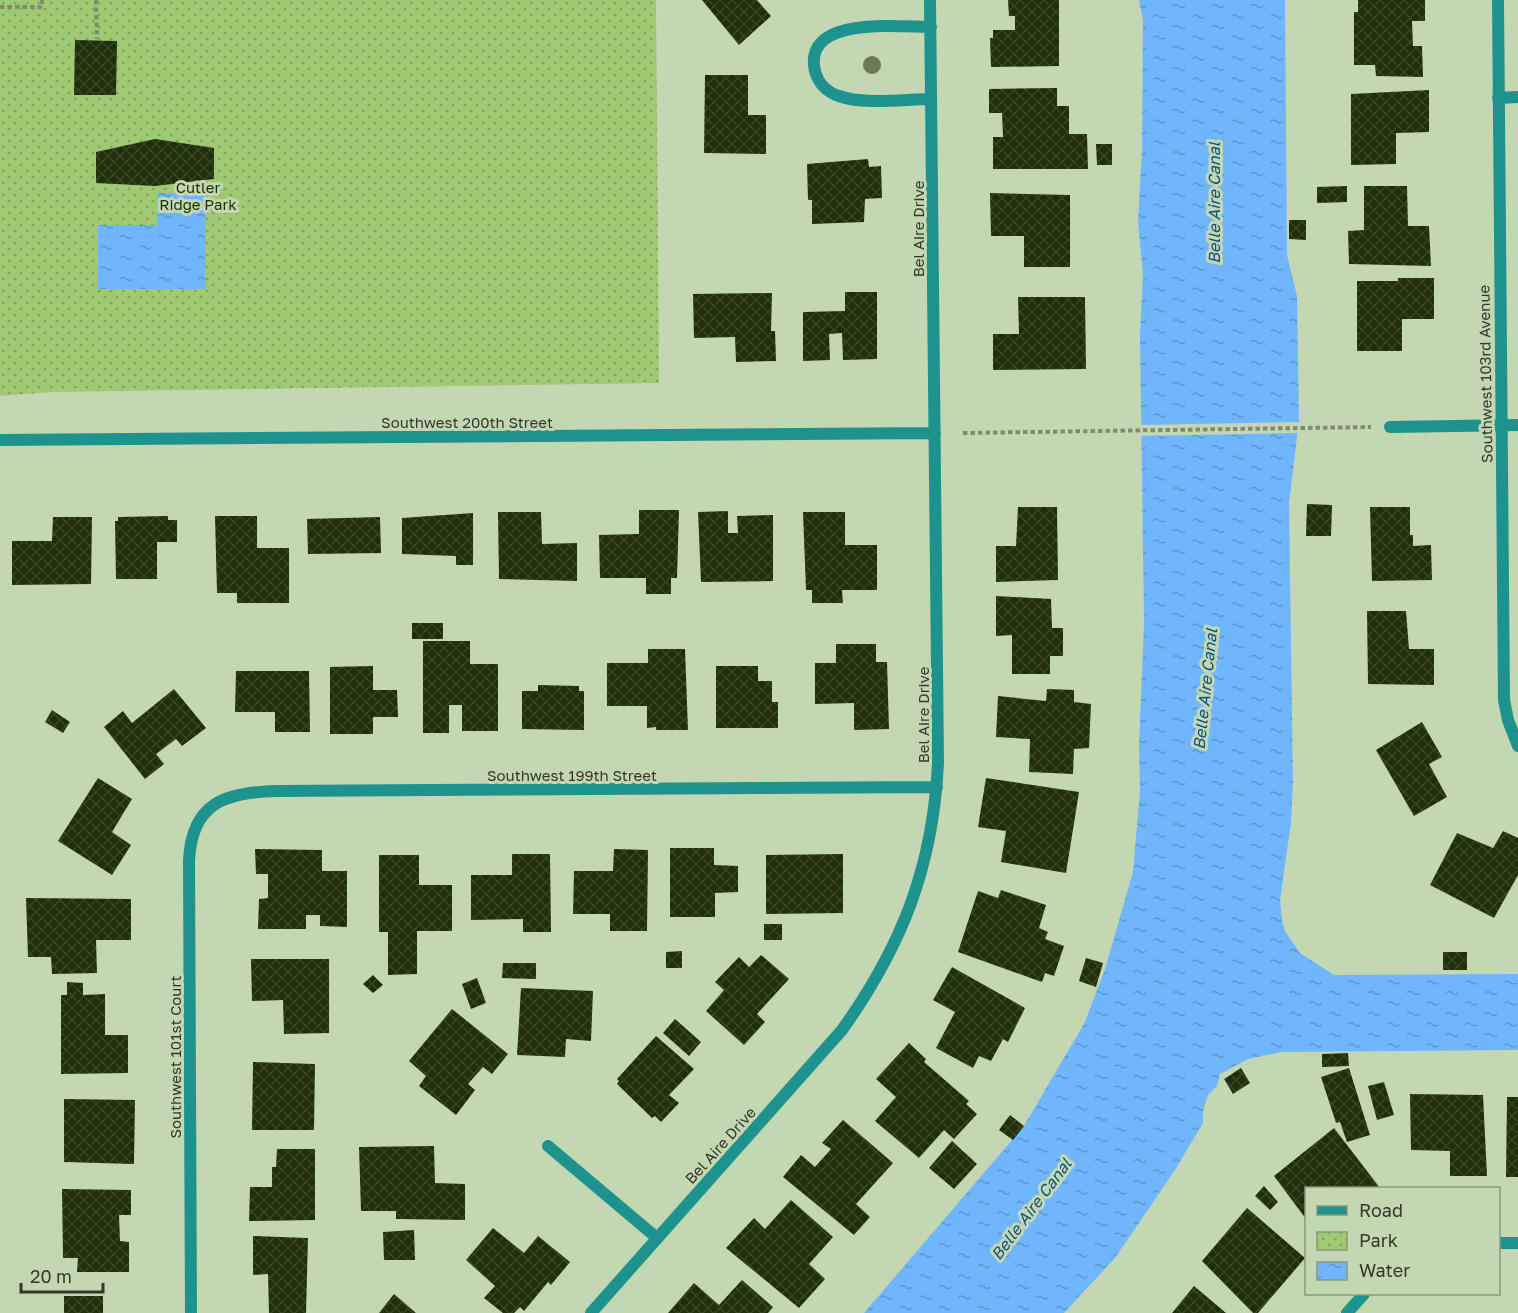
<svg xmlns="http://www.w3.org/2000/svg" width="1518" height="1313" viewBox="0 0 1518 1313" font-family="'Golos Text',sans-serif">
	<defs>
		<pattern id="park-dots" width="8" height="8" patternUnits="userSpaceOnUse" patternTransform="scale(1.5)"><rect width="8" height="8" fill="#9fc972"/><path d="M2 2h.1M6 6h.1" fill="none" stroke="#82a45e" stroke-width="1.8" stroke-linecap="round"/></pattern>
		<pattern id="water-ripples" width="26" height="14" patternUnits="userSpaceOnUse" patternTransform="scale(1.5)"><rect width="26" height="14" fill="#70b6fc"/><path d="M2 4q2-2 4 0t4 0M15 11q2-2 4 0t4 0" fill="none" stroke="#5d95cc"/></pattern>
		<pattern id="building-cross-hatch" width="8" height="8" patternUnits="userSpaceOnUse" patternTransform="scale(1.5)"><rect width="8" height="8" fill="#1f2f0b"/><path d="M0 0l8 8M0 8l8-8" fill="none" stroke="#374526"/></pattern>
	</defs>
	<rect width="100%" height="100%" fill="#c4d7b3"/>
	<path fill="url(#park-dots)" d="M0,0h656l3,383 -608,9 -51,4z"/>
	<path fill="url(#water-ripples)" d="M1139,0h146l2,255 10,41 2,125 -10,82 4,280 -2,39 -11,79 2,19 3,11 15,22 34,22 184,-1v76l-236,2 -34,7 -28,15 -3,12 -9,9 -5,16v12l-28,47 -60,88 -51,55h-200l160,-187 61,-104 20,-53 28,-97 7,-81 -1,-47 5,-120 -4,-290 3,-60 -5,-52 4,-73 1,-129z
		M157,193h48v96h-107v-64h59z"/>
	<path fill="#c4d7b3" d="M1301,422v11l-161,3v-11z"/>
	<path fill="url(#building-cross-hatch)" d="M702,0h55l14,16 -32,29z
		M1008,0h51v66l-68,1 -1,-29h3v-8h22v-14h-6z
		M1358,0h67v21h-13l1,25h9l1,31 -47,-1 -1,-11h-21v-53h4z
		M75,40l42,1 -1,54h-42z
		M705,75h43v40h18v39l-62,-1z
		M1057,88v18h12v28h18l1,35h-95v-32h10l-1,-24h-13v-24z
		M1429,90v42l-33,1v31l-45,1v-71z
		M155,139l59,9v31l-59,7 -59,-3v-31z
		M1096,144h16v21h-15z
		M868,159l1,8 12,-1 1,32 -17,1 -1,23 -52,2v-24h-4l-1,-36z
		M1347,186v16l-30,1v-16z
		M1364,186h43l1,40h21l2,40 -82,-2 -1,-33 16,-1z
		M990,193l80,2v72h-46v-31h-33z
		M1289,220h17v20l-17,-1z
		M1398,278h36v41h-32v32h-45v-70h41z
		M845,292h32v67l-34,1 -1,-27 -13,1 1,26 -27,1v-49l42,-1z
		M772,293l-1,38h4l1,30 -40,1 -1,-25 -41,1 -1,-44z
		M1018,297h67l1,72 -93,1v-36h26z
		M1307,504l25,1 -1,31h-25z
		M1018,507h39l1,73 -62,2v-36h20z
		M1370,507h40v28h3v11l18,-1 1,35 -60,1z
		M639,510h40l-2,68h-6v16h-25v-16h-46l-1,-43 40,-1z
		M728,511v22h10l-1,-17 36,-1v66l-72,1 -3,-70z
		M498,512h43l1,32 35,-1v38l-78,-2z
		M803,512h42v33h32v45h-35l1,13h-31v-13h-6z
		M473,513v52h-17v-9l-54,-2v-36z
		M168,516v4h9v22h-20v37h-41l-1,-58h3v-4z
		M215,516h42v32h32v55h-52v-10h-20z
		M53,517h39l-1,67 -79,1v-44h40z
		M380,517l1,36 -73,1 -1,-35z
		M996,596l55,3 1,29h11v28h-13v18h-38v-39l-16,1z
		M1367,611h39l3,38h25v36l-66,-1z
		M412,623h31v16h-31z
		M423,641h47v23h28v67h-36v-26h-13v28h-26z
		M836,644h40v18h11l2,67 -35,1v-27l-39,1v-41h21z
		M648,649h37l3,81h-32v-3l-9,1v-22h-40v-43h41z
		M373,666v24h24l1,27h-25v17h-43v-67z
		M716,666h42v15h14v21h6v26h-62z
		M236,671h73l1,61h-35v-20h-40z
		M538,685l41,1v5h5v39l-62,-1v-38h16z
		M174,689l32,39 -24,18 -6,-7 -20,15 8,10 -19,15 -41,-52 19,-16 9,12z
		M1047,689l27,1v12l17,2 -2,44 -15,1 -1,25 -44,-2 1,-33 -34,-2 2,-41 48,5z
		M52,710l18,12 -7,11 -18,-11z
		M1422,722l20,35 -13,7 18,33 -33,19 -38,-66z
		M98,778l34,21 -20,33 19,13 -19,30 -54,-34z
		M986,778l93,14 -13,81 -65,-11 5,-31 -28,-4z
		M1503,831l15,7v37l-24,43 -64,-33 27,-52 36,15z
		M670,848h44v17l24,1v26l-23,1v24h-45z
		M255,849l67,1v21h25v56l-27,-1v-11h-14v14h-48l1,-30 9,-1v-24h-12z
		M614,849l34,1 -1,81h-37v-17h-37l1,-43h39z
		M512,854h38l1,78h-28v-13l-52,1v-45h41z
		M843,854v59l-77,1v-59z
		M379,855h40v30h33v46h-35v43l-29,1v-43h-9z
		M1001,890l45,15 -7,23 9,4 -3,7 19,7 -10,30 -9,-3 -3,9 -84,-30 20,-61 20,7z
		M26,898l105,1v41h-35l1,33 -45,1 -1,-17h-23z
		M764,924h18v16h-18z
		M682,951v17h-16v-16z
		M1443,952h24v18h-24z
		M761,955l28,24 -32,35 8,8 -21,23 -38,-34 18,-21 -9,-8 24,-25 10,10z
		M1086,958l17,5 -7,24 -17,-6z
		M251,959h78v74l-45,1 -1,-34 -31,1z
		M503,963h33v16l-34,-1z
		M952,967l73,41 -17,34 -5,-3 -12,22 -12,-5 -6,12 -37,-20 19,-36 -22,-12z
		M373,975l10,10 -10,8 -10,-9z
		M477,978l9,25 -15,6 -9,-25z
		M67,982l16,1v12l22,-1v41h23v38l-67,1v-79h6z
		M521,988l72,3 -2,50 -25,-2 -1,18 -48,-2z
		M452,1009l56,45 -16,20 -9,-7 -15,17 7,6 -19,25 -37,-29 7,-10 -17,-15z
		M675,1019l26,23 -12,14 -26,-23z
		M656,1036l38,33 -25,26 10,8 -18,19 -6,-6 -3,2 -35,-34 2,-3 -2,-2z
		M909,1043l17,16 -2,3 45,39 -3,3 11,10 -23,25 -10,-9 -25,28 -44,-37 21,-24 -20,-18z
		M1348,1053l1,13 -27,1v-13z
		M253,1062l62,2 -1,66h-62z
		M1241,1068l9,15 -17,11 -9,-15z
		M1349,1068l21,67 -23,7 -7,-20 -4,1 -15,-46z
		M1384,1082l10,33 -17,5 -9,-34z
		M1410,1094l73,1 4,81h-37v-25l-39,-1z
		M1507,1097h11v80h-12z
		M64,1099l71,1 -1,64 -70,-2z
		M1010,1115l14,11 -11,14 -14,-10z
		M843,1120l50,43 -37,41 14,13 -16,18 -71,-58 18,-22 14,12 16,-18 -9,-6z
		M1334,1128l46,60h-74v31l-32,-43z
		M952,1141l25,23 -23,25 -25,-21z
		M434,1146l1,37 30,1v36l-69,-1v-8h-35l-2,-64z
		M277,1149h38v71l-66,1 1,-34h22v-20h4z
		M1264,1186l14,16 -8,8 -15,-14z
		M62,1189l69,1v25h-12l1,26 9,1v30h-52l1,-14h-15z
		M791,1200l42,37 -24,27 16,15 -26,29 -73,-60 28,-30 11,11z
		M1247,1208l58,50 -47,55h-5l-51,-52z
		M493,1228l31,25 14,-17 32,26 -19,23 -3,-3 -24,29 -4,-4 -6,6h-11l-19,-15 11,-12 -29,-26z
		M414,1230l1,30h-31l-1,-28z
		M253,1236l55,2 -2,75h-37l-1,-39 -15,1z
		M742,1280l31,27 -5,6h-100l26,-30 25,22z
		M1194,1286l32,27h-54z
		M394,1294l22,19h-37z
		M64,1296h39v17h-39z"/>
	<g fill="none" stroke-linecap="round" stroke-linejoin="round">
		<path stroke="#7e8b71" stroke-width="4" stroke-dasharray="4.5 3" stroke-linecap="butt" d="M96,0l1,39
			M0,7h42v-7
			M963,433l408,-6"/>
		<path stroke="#1e928d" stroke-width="12" d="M1498,0l6,700 4,20 10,26
			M931,27c-31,0 -129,-12 -116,44 3,12 12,21 24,25 25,9 66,3 92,3
			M1498,98l20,-1
			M1390,427l128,-2
			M0,440l935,-7
			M548,1146l109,92
			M1498,1243h20
			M191,1313l-2,-453c3,-57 36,-68 88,-69l660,-4
			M591,1313l251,-283c60,-84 91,-163 96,-267l-8,-763
			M1347,1313l17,-19"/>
	</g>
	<circle fill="#687b51" cx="872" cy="65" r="9"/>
	<g text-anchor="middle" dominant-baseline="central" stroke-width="6" stroke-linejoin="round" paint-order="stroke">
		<g font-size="15" fill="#1c3001" stroke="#c4d7b3">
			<text x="198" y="187">Cutler<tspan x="198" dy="17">Ridge Park</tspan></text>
		</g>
		<g font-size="15" fill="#32392b" stroke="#c4d7b3">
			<text transform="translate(918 229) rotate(-90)">Bel Aire Drive</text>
			<text transform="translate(1485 374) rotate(-91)">Southwest 103rd Avenue</text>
			<text x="467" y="422">Southwest 200th Street</text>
			<text transform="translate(923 715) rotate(-90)">Bel Aire Drive</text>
			<text x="572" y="775">Southwest 199th Street</text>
			<text transform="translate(175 1057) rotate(-90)">Southwest 101st Court</text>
			<text transform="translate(720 1145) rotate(-48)">Bel Aire Drive</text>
		</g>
		<g font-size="16" font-style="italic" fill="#0c4f86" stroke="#c4d7b3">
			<text transform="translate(1214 203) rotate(-90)">Belle Aire Canal</text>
			<text transform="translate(1205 689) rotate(-84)">Belle Aire Canal</text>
			<text transform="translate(1031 1209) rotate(-53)">Belle Aire Canal</text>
		</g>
	</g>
	<rect x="1305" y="1187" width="195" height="108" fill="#c4d7b3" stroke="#8a987d" stroke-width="1.5"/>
	<rect x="1317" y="1206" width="30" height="9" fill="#1e928d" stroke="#8a987d" stroke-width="1.5"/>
	<text x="1359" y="1217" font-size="18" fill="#32392b">Road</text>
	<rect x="1317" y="1232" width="30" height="18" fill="url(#park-dots)" stroke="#8a987d" stroke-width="1.5"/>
	<text x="1359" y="1247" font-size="18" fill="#32392b">Park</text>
	<rect x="1317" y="1262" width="30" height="18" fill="url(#water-ripples)" stroke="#8a987d" stroke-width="1.5"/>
	<text x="1359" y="1277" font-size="18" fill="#32392b">Water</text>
	<path d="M21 1283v9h82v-9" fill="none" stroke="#32392b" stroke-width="3"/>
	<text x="30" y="1283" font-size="18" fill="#32392b" stroke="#c4d7b3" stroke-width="4.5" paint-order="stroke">20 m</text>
</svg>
